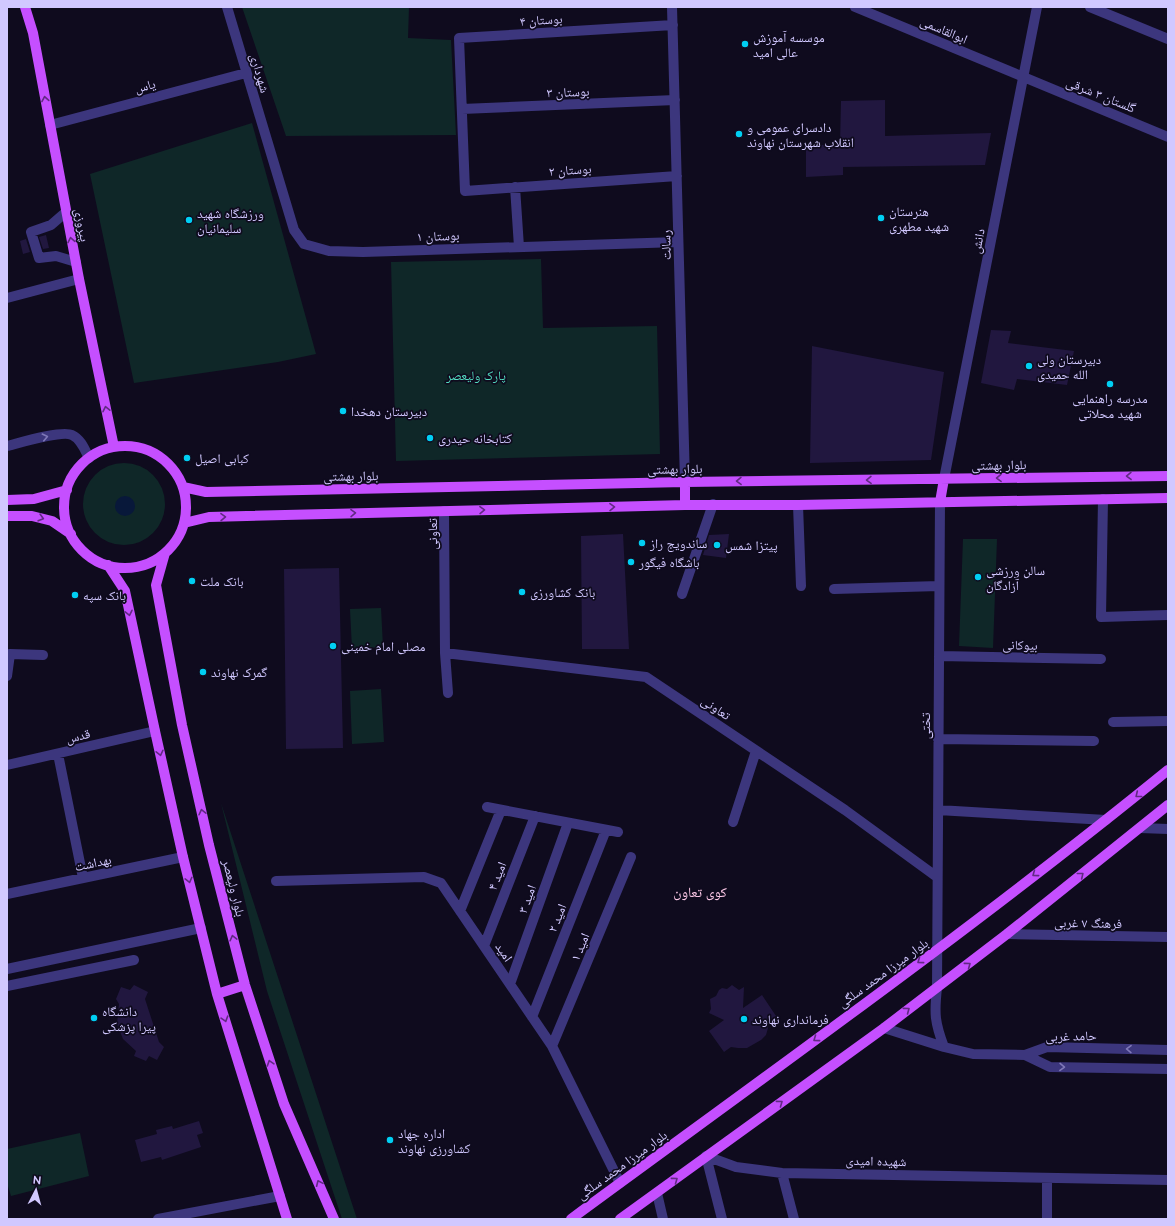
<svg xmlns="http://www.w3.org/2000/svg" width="1175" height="1226" viewBox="0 0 1175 1226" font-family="Raleway,'Noto Naskh Arabic',sans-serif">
	<rect width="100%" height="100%" fill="#0f0b1e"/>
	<path fill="#0f2728" d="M242,7h167l-1,31 43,2 5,95 -170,1z
		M252,123l64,231 -38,8 -144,21 -44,-209z
		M541,259l2,69 114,-2 3,128 -264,7 -5,-199z
		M83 504a41 41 0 1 1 82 0a41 41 0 1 1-82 0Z
		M963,539h34l-4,109 -34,-2z
		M381,608l2,39 -31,2 -2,-40z
		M381,689l3,53 -32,2 -2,-53z
		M221,803l136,416h-15l-75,-228z
		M80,1133l9,43 -78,20 -4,-13v-34z"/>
	<path fill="#08183a" d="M115 506a10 10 0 1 1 20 0a10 10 0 1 1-20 0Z"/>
	<path fill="#21173f" d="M885,100v36l106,-3 -6,32 -142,2v8l-37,2v-32h34l1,-44z
		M46,235l3,13 -6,1 -4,-12z
		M26,239l4,13 -7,2 -3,-13z
		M991,330l20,1 -3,12 66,8 -7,34 -50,-6 -3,11 -33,-7z
		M812,346l132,26 -13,88 -121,3z
		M623,534l6,115h-47l-1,-113z
		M729,534l-3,24 -23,-3 6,-20z
		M339,568l4,180 -57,1 -2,-180z
		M134,985l14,7 -3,7 14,43 5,5 -7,13 -8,-4 -3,5 -12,-5 2,-5 -13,-12 -6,-15 2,-20 -3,-5 5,-12 9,3z
		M732,985l7,5 5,-3 -1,21 19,-13 14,21 -8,5v7l-2,7 -5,5 -14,8h-9l-7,-1 -7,5 -15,-21 15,-11 -15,-7 2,-4 -1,-10 6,-3 3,-6 3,-2 5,1z
		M199,1121l4,12 -6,2 4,12 -39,13 -1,-3 -20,5 -6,-22 22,-6 -1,-4 16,-4 1,3z"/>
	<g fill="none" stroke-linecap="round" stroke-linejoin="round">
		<path stroke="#3c367d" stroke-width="10" d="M227,7l67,223 10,14 25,7 34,1 315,-10
			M672,7l13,475
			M855,7l313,130
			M1090,7l78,32
			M673,25l-214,13 6,153 212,-15
			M462,109l213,-9
			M50,125l196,-52
			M515,187l4,60
			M66,212l-15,13 -20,7 8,26 17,-2 20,6
			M7,298l72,-19
			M7,446c12,-3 55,-16 65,-11 9,4 13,15 17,23
			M944,479l93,-472
			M1103,499l-2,118 67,-2
			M940,502l-3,486c-3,26 -2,35 7,59
			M798,505l3,81
			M444,511l1,142 3,40
			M834,589l105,-3
			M682,594l31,-90
			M445,653l201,24 199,133 92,67
			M939,656l162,3
			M7,676l3,-22 33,1
			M1113,722l55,-1
			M938,739l156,2
			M58,754l25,124
			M7,765l148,-34
			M487,807l131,25
			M938,810l168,10
			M733,822l23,-71
			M1140,828l28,1
			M276,881l148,-4 17,6 111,163 68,137
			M7,894l176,-37
			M460,911l41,-101
			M1007,934l161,3
			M484,946l51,-130
			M7,969l194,-41
			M510,984l58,-161
			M7,986l127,-26
			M532,1017l74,-187
			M884,1028l60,19 29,7 52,1 22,-8 121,3
			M552,1046l79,-189
			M1025,1055l25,12 118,2
			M706,1156l30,11 46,6 386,7
			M706,1156l16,63
			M782,1173l12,46
			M657,1193l6,26
			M158,1219l122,-23
			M1047,1219v-41"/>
		<path stroke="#c54fff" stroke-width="10" d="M25,7l8,26 46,246 35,168
			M64 507a61 61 0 1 1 122 0a61 61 0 1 1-122 0Z
			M685,482v23
			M183,487l23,5 479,-10 483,-6
			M7,500l27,-1 33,-9
			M940,502l4,-23
			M7,516h25l20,5 19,13
			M184,523l25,-6 476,-12h113l370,-7
			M165,553l-9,32 26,140 27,120 36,140 39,119 50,115
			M108,565l17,26 30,140 28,126 34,137 70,225
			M217,994l28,-9
			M571,1219c200,-147 404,-292 597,-449
			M620,1219l264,-191 123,-94 161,-129"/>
	</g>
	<defs><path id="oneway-chevron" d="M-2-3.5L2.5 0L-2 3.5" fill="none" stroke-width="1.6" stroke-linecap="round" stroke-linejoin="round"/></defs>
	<g stroke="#612a83">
		<use href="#oneway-chevron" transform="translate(45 99) rotate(-100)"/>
		<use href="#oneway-chevron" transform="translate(71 240) rotate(-101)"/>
		<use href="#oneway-chevron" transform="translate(106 409) rotate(-102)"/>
		<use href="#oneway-chevron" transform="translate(1129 476) rotate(179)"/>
		<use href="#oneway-chevron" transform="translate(999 478) rotate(179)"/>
		<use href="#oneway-chevron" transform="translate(869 480) rotate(179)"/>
		<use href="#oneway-chevron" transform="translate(739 481) rotate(179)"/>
		<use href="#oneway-chevron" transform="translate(612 507) rotate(-1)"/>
		<use href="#oneway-chevron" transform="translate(482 510) rotate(-1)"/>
		<use href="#oneway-chevron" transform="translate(353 513) rotate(-1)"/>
		<use href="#oneway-chevron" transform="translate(223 517) rotate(-1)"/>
		<use href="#oneway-chevron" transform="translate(41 518) rotate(16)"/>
		<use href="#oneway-chevron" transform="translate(129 613) rotate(78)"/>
		<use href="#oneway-chevron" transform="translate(160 753) rotate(77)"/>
		<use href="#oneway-chevron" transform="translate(1138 795) rotate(141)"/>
		<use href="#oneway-chevron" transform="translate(202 812) rotate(-103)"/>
		<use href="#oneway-chevron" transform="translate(1035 874) rotate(143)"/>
		<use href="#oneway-chevron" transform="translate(1081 875) rotate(-39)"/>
		<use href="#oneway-chevron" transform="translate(189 880) rotate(76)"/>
		<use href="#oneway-chevron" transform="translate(233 938) rotate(-104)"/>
		<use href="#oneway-chevron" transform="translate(920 961) rotate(144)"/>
		<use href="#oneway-chevron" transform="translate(968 965) rotate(-37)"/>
		<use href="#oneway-chevron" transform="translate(907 1010) rotate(-37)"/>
		<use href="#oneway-chevron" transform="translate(225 1019) rotate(73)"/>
		<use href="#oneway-chevron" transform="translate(816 1039) rotate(144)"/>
		<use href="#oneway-chevron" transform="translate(270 1063) rotate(-108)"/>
		<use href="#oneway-chevron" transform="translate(780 1103) rotate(-36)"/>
		<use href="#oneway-chevron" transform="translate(675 1180) rotate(-36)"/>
		<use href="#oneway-chevron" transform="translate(319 1183) rotate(-114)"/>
	</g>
	<g stroke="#7f78b8">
		<use href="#oneway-chevron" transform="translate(45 437) rotate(-13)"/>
		<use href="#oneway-chevron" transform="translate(1129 1049) rotate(-179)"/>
		<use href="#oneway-chevron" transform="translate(1062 1067) rotate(1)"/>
	</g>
	<g fill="#00cff3" stroke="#0f0b1e" stroke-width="1.5">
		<circle cx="745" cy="44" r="4"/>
		<circle cx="739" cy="134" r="4"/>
		<circle cx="881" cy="218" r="4"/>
		<circle cx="189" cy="220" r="4"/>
		<circle cx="1029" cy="366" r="4"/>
		<circle cx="1110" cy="384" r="4"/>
		<circle cx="343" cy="411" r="4"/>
		<circle cx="430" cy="438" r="4"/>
		<circle cx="187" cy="458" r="4"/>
		<circle cx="642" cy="543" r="4"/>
		<circle cx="717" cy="545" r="4"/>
		<circle cx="631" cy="562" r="4"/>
		<circle cx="978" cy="577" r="4"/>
		<circle cx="192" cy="581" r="4"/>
		<circle cx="522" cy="592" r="4"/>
		<circle cx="75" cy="595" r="4"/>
		<circle cx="333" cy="646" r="4"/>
		<circle cx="203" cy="672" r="4"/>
		<circle cx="94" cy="1018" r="4"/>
		<circle cx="744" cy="1019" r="4"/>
		<circle cx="390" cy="1140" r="4"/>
	</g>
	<g text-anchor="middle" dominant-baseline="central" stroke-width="3.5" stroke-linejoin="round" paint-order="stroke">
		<g font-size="13" fill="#d1c8ff" stroke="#0f0b1e">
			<text transform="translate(541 20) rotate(-4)">بوستان ۴</text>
			<text transform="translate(944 30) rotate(23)">ابوالقاسمی</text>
			<text transform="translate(260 73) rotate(74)">شهرداری</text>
			<text transform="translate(145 86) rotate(-15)">یاس</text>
			<text transform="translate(568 92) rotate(-2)">بوستان ۳</text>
			<text transform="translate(1101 95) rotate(22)">گلستان ۳ شرقی</text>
			<text transform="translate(570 170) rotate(-4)">بوستان ۲</text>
			<text transform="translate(82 225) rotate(79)">پیروزی</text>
			<text transform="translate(438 236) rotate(-2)">بوستان ۱</text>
			<text transform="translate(978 241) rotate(-79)">دانش</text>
			<text transform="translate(666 245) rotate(-91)">رسالت</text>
			<text transform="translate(999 465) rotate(-1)">بلوار بهشتی</text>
			<text transform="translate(675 469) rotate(-1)">بلوار بهشتی</text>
			<text transform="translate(351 476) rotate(-1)">بلوار بهشتی</text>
			<text transform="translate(432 534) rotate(-90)">تعاونی</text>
			<text transform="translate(1020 645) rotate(1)">بیوکانی</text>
			<text transform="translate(716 708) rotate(34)">تعاونی</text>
			<text transform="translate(925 726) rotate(-90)">تختی</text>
			<text transform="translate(78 736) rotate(-13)">قدس</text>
			<text transform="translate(93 863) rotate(-12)">بهداشت</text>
			<text transform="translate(497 876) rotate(-68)">امید ۴</text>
			<text transform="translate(234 888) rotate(76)">بلوار ولیعصر</text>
			<text transform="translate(527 899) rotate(-70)">امید ۳</text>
			<text transform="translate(557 918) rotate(-68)">امید ۲</text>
			<text transform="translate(1088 923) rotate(1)">فرهنگ ۷ غربی</text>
			<text transform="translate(580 947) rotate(-67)">امید ۱</text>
			<text transform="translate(504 952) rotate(56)">امید</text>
			<text transform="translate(883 973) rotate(-36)">بلوار میرزا محمد سلگی</text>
			<text transform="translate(1071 1036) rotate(-1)">حامد غربی</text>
			<text transform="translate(876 1161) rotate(1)">شهیده امیدی</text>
			<text transform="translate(622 1165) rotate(-36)">بلوار میرزا محمد سلگی</text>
		</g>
		<g font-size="13" fill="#d1c8ff" stroke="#0f0b1e" text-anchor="start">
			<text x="753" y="37">موسسه آموزش<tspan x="753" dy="15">عالی امید</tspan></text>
			<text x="747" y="127">دادسرای عمومی و<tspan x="747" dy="15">انقلاب شهرستان نهاوند</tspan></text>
			<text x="889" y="211">هنرستان<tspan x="889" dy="15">شهید مطهری</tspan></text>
			<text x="197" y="213">ورزشگاه شهید<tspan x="197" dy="15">سلیمانیان</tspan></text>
			<text x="1037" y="359">دبیرستان ولی<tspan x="1037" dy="15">الله حمیدی</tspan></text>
			<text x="1110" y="398" text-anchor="middle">مدرسه راهنمایی<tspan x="1110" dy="15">شهید محلاتی</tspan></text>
			<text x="351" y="411">دبیرستان دهخدا</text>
			<text x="438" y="438">کتابخانه حیدری</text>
			<text x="195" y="458">کبابی اصیل</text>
			<text x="650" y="543">ساندویج راز</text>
			<text x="725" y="545">پیتزا شمس</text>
			<text x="639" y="562">باشگاه فیگور</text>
			<text x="986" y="570">سالن ورزشی<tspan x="986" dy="15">آزادگان</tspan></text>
			<text x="200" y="581">بانک ملت</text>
			<text x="530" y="592">بانک کشاورزی</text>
			<text x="83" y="595">بانک سپه</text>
			<text x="341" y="646">مصلی امام خمینی</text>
			<text x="211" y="672">گمرک نهاوند</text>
			<text x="102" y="1011">دانشگاه<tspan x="102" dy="15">پیرا پزشکی</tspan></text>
			<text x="752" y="1019">فرمانداری نهاوند</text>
			<text x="398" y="1133">اداره جهاد<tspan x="398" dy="15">کشاورزی نهاوند</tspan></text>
		</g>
		<g font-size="13" fill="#54dfc3" stroke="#0f0b1e">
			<text x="476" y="375">پارک ولیعصر</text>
		</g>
		<g font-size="14" fill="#ffcae9" stroke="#0f0b1e">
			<text x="700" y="892">کوی تعاون</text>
		</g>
	</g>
	<rect width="1175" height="1226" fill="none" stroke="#d1c8ff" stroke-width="16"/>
	<g transform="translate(36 1190) rotate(6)" stroke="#0f0b1e" stroke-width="3" paint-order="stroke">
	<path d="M0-3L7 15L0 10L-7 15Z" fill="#d1c8ff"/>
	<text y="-6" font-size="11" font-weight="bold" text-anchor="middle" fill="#d1c8ff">N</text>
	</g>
</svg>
